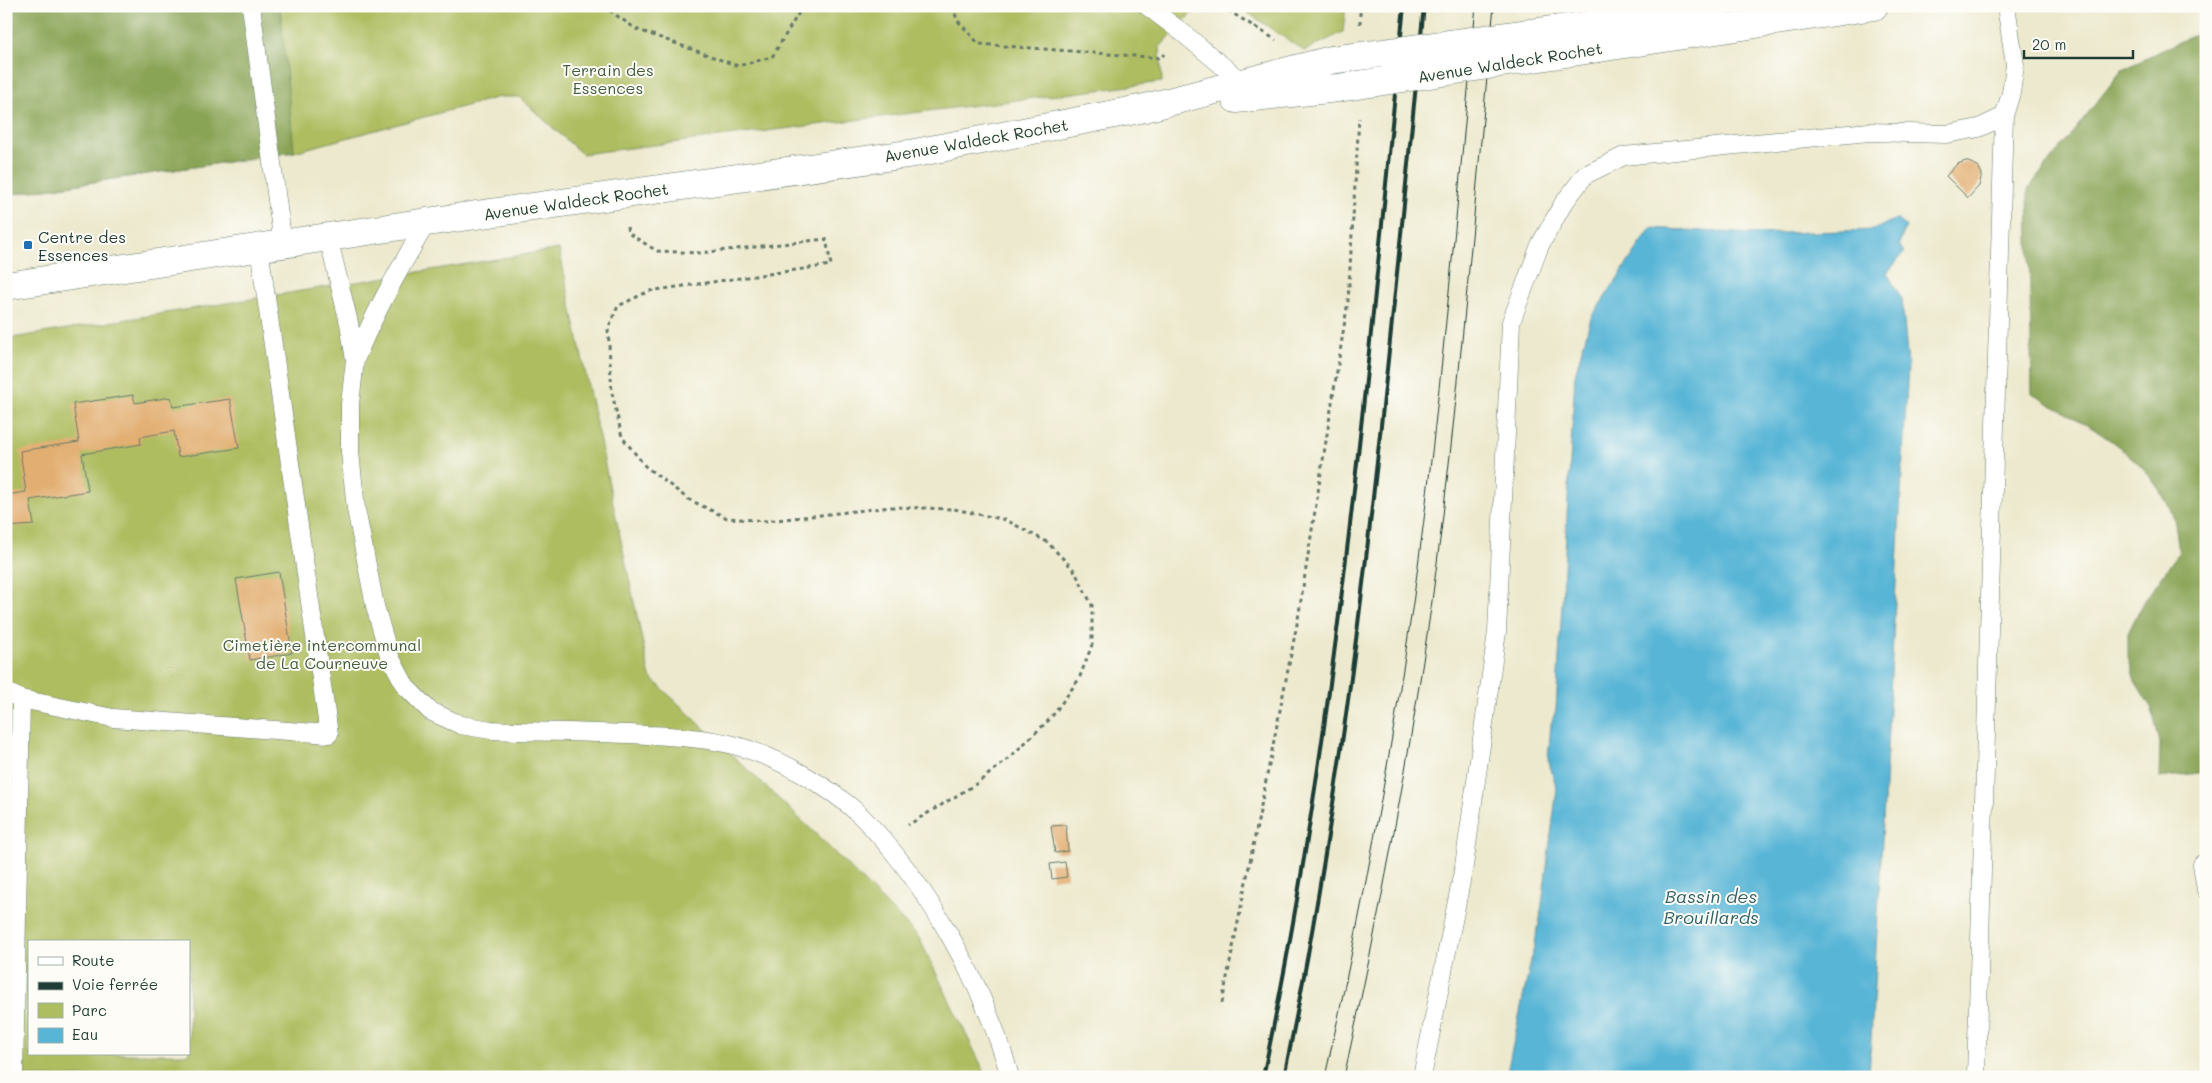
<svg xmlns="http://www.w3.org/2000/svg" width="2212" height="1083" viewBox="0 0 2212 1083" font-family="Mali,sans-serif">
	<rect width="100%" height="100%" fill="#fdfcf7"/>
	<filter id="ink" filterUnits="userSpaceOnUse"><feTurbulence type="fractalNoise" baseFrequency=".02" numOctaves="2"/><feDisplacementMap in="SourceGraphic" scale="10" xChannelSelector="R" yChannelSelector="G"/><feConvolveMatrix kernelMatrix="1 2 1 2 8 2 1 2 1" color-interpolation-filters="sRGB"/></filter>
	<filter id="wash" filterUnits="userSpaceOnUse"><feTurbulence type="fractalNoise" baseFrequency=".0096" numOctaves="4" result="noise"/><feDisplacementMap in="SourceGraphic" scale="20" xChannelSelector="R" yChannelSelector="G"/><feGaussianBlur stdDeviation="1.12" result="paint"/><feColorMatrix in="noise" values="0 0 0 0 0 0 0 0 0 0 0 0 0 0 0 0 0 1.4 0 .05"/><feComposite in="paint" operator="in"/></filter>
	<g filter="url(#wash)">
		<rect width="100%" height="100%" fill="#ede9ce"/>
		<path fill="#aebd60" stroke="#667d4a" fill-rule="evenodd" d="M6,6h1192l-38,41 2,35 -580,72 -63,-57h-20l-205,55 -288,43z
			M1238,6h108l-3,26 -39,19z
			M559,249l91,428 167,158 101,101 69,141h-981v-738zM29,942h160v112h-160z"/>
		<path fill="#8aa456" stroke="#547045" d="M6,6h274l14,146 -288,43z
			M2206,32v183l-6,1 6,37v519l-47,6 1,-35 -8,-34 -17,-28 -7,-24v-24l15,-30 36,-51c-2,-13 -3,-30 -8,-41 -29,-62 -83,-85 -139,-117l-4,-205 94,-119 65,-32z"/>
		<path fill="#58b5d6" stroke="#3c7985" d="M1896,219l10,8 -7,17 5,9 -17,20 15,26 6,66 -39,712h-363l34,-158 17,-130 -9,-30 3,-35 5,-14 19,-335 16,-57 60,-90 102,6 120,-4z"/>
		<g id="blocks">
			<path fill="#e2ae71" d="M1966,161l12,5 4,8 -3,12 -11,12 -22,-22 11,-12z
				M133,395l2,8 36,-6 2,10 57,-8 9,49 -61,9 -4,-26 -34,6 1,7 -59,10 6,37 -58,9 4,25 -28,2v-32l20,-3 -6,-41 59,-9 -6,-38z
				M279,572l13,81 -42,7 -14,-81z
				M1066,825l2,26 -13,2 -4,-27z
				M1065,862l2,15 -15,2 -2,-15z"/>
		</g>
	</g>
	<g filter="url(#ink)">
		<use href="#blocks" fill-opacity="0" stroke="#67796a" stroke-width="1"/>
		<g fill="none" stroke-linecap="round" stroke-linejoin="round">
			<g stroke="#67796a" stroke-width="19">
				<path id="lane" d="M251,6l32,239
					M1147,6l36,27 60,50
					M328,237l21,86 6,37 -5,44v48l6,57 19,97 14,49 17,32 24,24 31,14 30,5c52,2 104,2 156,5 29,1 61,3 90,11 40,11 94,41 124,70 65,65 125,172 149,261
					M355,360c20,-49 45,-93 72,-138
					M6,692l15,7 92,19 216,16 -70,-486
					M2202,864l4,26
					M14,1077l7,-378
					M1422,1077l42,-211 33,-234 14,-310 29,-77 23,-41 22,-29 39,-19 245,-24 78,2 32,-6 25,-12 7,-23 4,-28 -9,-59
					M1976,1077l28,-961"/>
			</g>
			<g stroke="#67796a" stroke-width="29">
				<path id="secondary" d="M1589,25l128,-19
					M1599,48l275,-42
					M1236,99l102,-11
					M6,286l421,-64 488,-69 230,-45 186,-48"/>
			</g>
			<path stroke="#67796a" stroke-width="3" stroke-dasharray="4 4" stroke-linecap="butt" d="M603,6l33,23 102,37 34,-9 31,-51
				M953,6l4,14 22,24 182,14 3,-4
				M1221,6l55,34
				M1201,12l5,-6
				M1360,24v-18
				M627,227l1,6 29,18 43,2 126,-14 5,26 -182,26 -31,15 -10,23 4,64 10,44 23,29 43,33 39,19 40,3 124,-14 63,2 52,11 41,22 27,28 18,35v40l-13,34 -29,40 -43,41 -31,24 -68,41
				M1222,1003l76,-384 50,-318 11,-183"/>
			<use href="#lane" stroke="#fff" stroke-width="18"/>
			<use href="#secondary" stroke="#fff" stroke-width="28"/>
			<path stroke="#1f3d34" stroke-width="1" d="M1325,1077c36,-160 66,-320 89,-481 27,-196 43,-393 62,-590
				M1344,1077c35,-158 65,-316 88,-476 27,-197 42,-397 62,-595"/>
			<path stroke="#1f3d34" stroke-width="4" d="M1263,1077c75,-351 104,-714 141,-1071
				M1284,1077c74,-353 103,-713 140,-1071"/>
			<g stroke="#67796a" stroke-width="29" stroke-linecap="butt">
				<path id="secondary-bridge" d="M1331,60l258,-35
					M1338,88l261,-40"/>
			</g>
			<use href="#secondary-bridge" stroke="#fff" stroke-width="28"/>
		</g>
	</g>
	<rect fill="#1f6fb2" stroke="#fdfcf7" stroke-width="2" x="23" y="240" width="10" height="10" rx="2.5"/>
	<g text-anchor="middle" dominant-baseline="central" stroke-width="4" stroke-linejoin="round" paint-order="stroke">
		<g font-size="16" fill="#1f3d34" stroke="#fdfcf7">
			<text transform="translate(1510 62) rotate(-9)">Avenue Waldeck Rochet</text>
			<text transform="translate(976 140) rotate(-10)">Avenue Waldeck Rochet</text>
			<text transform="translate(576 201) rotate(-8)">Avenue Waldeck Rochet</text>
		</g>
		<g font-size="16" fill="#435d3f" stroke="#fdfcf7">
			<text x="608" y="69">Terrain des<tspan x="608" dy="18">Essences</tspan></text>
			<text x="322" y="644">Cimetière intercommunal<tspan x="322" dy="18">de La Courneuve</tspan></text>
		</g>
		<g font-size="16" fill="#1f3d34" stroke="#fdfcf7" text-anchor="start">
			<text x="38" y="236">Centre des<tspan x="38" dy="18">Essences</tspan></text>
		</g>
		<g font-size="18" font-style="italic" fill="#306165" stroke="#fdfcf7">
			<text x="1711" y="896">Bassin des<tspan x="1711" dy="21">Brouillards</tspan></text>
		</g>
	</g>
	<rect width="2212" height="1083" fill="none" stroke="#fdfcf7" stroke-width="25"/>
	<rect x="28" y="940" width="162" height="115" fill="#fdfcf7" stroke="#a4b0a9"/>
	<rect x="38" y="957" width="25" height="8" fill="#ffffff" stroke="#a4b0a9"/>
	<text x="72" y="966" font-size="15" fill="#1f3d34">Route</text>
	<rect x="38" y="982" width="25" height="8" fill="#1f3d34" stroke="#a4b0a9"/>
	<text x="72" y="990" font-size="15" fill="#1f3d34">Voie ferrée</text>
	<rect x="38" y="1003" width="25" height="15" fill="#aebd60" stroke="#a4b0a9"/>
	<text x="72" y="1016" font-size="15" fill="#1f3d34">Parc</text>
	<rect x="38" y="1028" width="25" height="15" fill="#58b5d6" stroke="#a4b0a9"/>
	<text x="72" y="1040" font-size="15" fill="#1f3d34">Eau</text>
	<path d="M2024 50v8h109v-8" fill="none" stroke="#1f3d34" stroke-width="2.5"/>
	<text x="2032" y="50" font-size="15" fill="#1f3d34" stroke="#fdfcf7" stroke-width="4" paint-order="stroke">20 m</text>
</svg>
